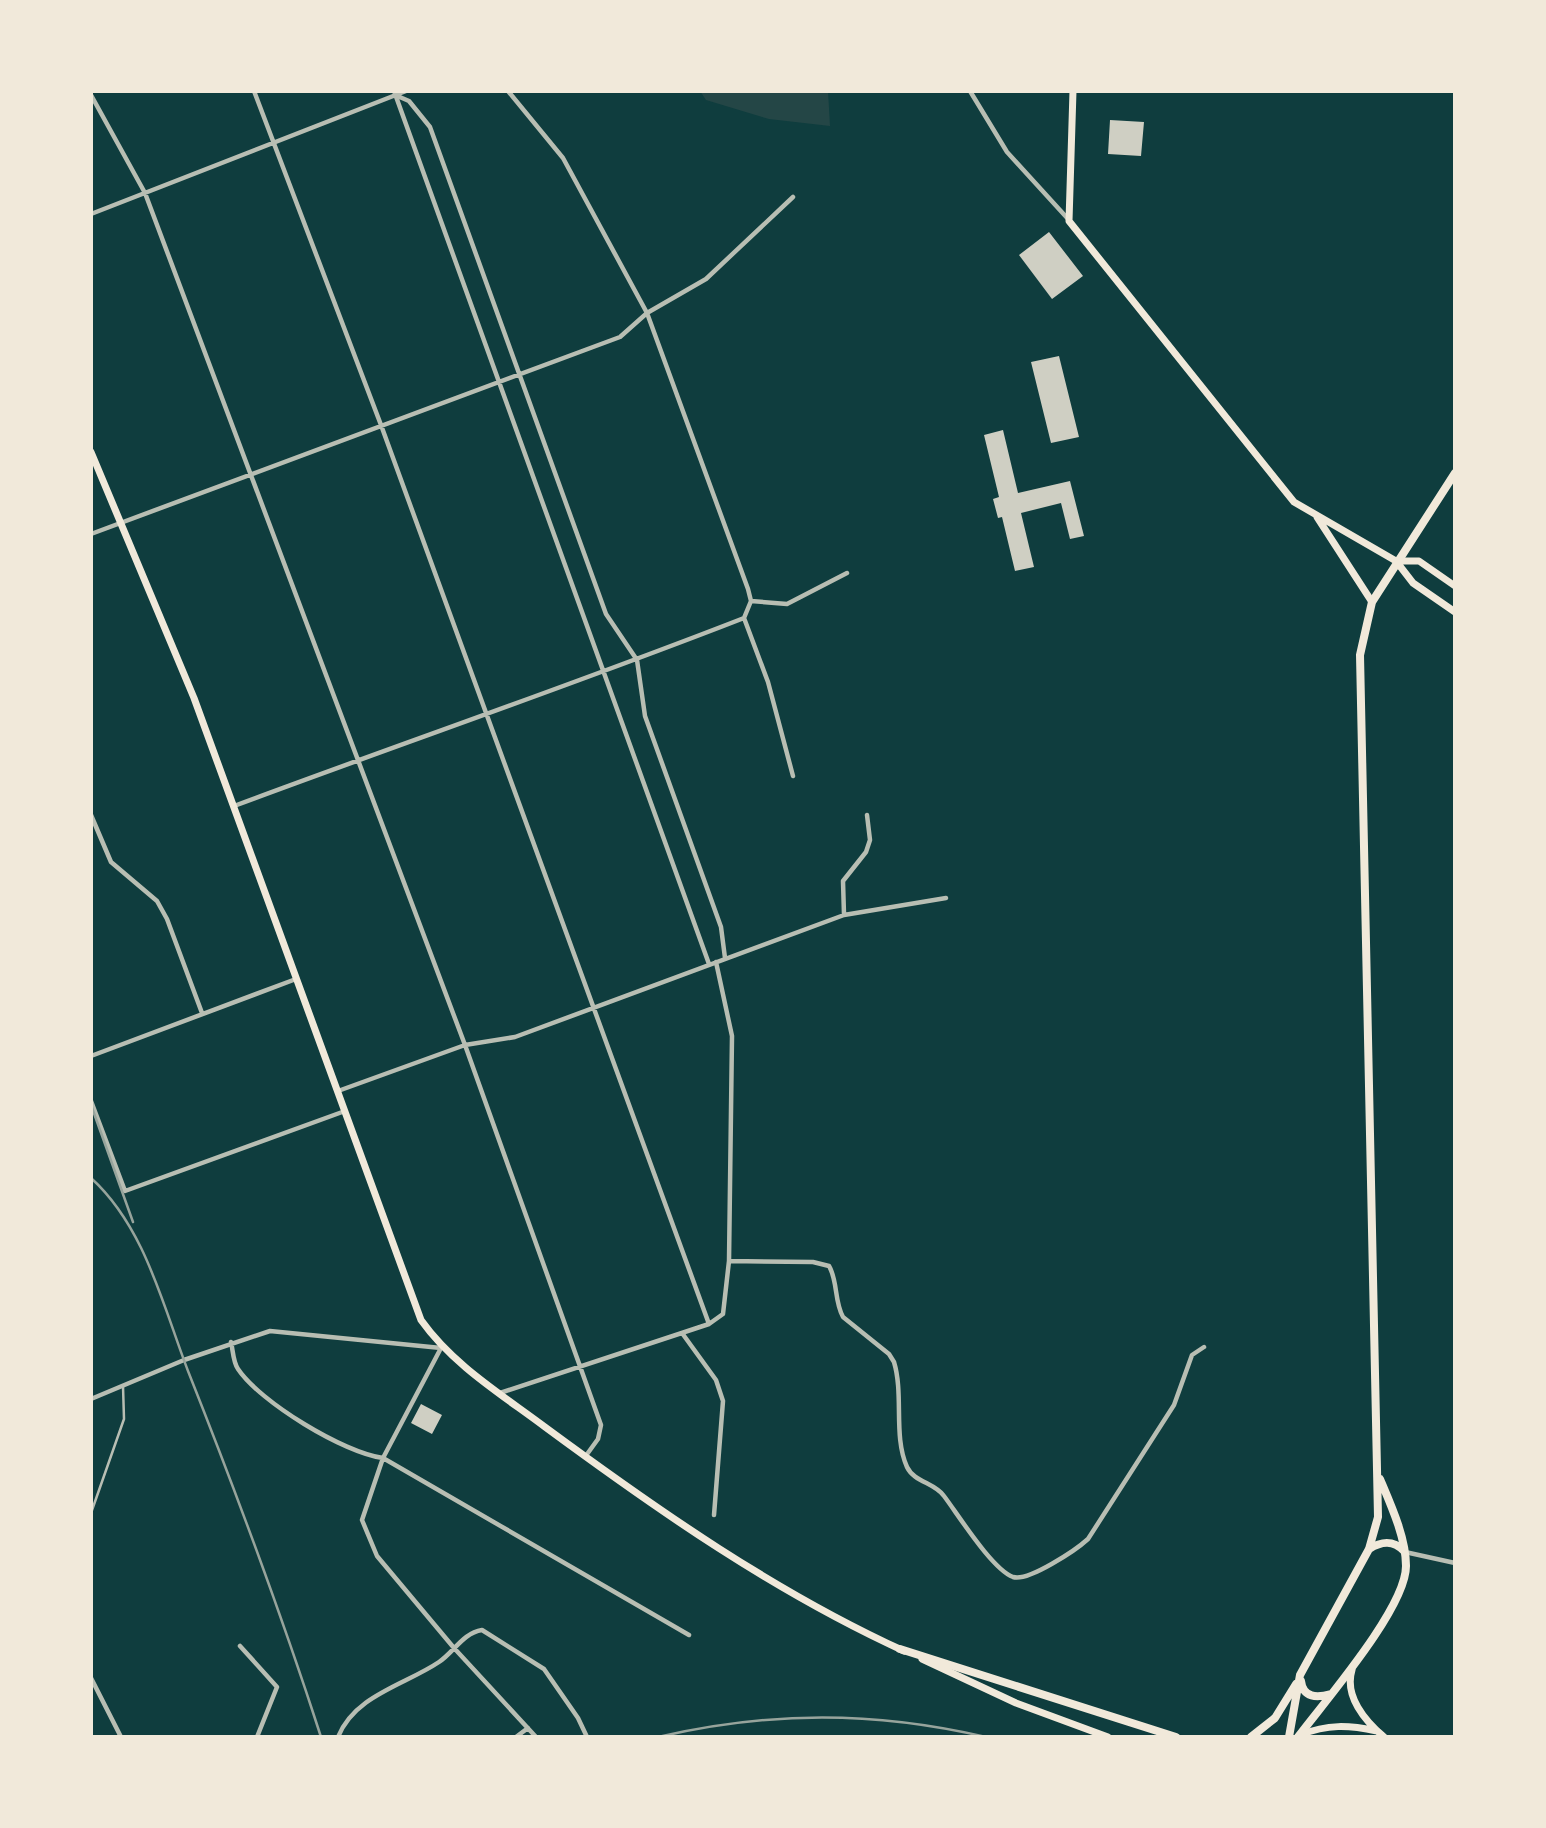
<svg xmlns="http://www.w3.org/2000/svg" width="1546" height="1828" viewBox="0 0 1546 1828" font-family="Raleway,sans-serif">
	<rect width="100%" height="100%" fill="#0f3d3e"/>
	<path fill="#244646" d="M700,91h128l2,35 -61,-7 -63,-19z"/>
	<path fill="#cfcfc3" d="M1110,120l34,2 -3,34 -33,-2z
		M1049,232l34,44 -31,23 -33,-44z
		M1059,356l20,81 -28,6 -20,-81z
		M1003,430l15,63 52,-12 14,55 -14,3 -9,-36 -40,10 13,54 -19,4 -13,-54 -4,1 -5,-19 6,-2 -15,-62z
		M421,1404l21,11 -10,19 -21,-11z"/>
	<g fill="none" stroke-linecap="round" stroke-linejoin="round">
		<path stroke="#b8beb3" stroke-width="2.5" d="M91,1513l33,-94 -1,-33"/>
		<path stroke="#b8beb3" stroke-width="4.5" d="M254,91l127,334 328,899
			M394,91l315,873
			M508,91l55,67 84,155 101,276 3,12 -7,17 24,64 25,94
			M970,91l37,61 62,68
			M91,95l54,98 320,852 136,380 -3,14 -13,18
			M395,95l14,6 21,26 176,487 31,46 8,56 76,211 4,31
			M91,214l315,-123
			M91,534l529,-197 27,-24 59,-34 87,-82
			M751,601l36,3 60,-31
			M234,806c169,-63 341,-122 510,-188
			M91,815l20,47 46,39 10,18 35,94
			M844,915l-1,-34 23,-29 4,-12 -3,-25
			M91,1056l205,-77
			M338,1091l127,-46 50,-8 329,-122 102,-17
			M91,1101l34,90 220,-80
			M729,1261l84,1 16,4c9,15 5,35 14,51l46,37 5,8c10,33 -1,74 13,105 7,15 28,16 37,29 15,20 48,73 69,81 15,5 63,-27 75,-38l86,-134 18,-50 12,-8
			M682,1333l34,47 7,21 -9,114
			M231,1342c2,8 2,20 7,27 22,33 106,84 145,89l306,177
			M500,1393l209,-69 14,-10 6,-53 3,-225 -16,-74
			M91,1399l93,-39 86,-29 171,17 -58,110 -21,62 15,36 77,92 82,89
			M1405,1552l50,11
			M240,1646l37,41 -20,50
			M91,1678l30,59
			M338,1737c17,-42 67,-52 101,-75 15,-10 24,-29 43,-32l62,39 34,49 9,19
			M516,1737l12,-9"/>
		<path stroke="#f1e9da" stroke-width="7" d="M1073,91l-4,130 225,281 102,59 17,22 42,29
			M1317,517l55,85
			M1396,561h23l36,25"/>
		<path stroke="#f1e9da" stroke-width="7" d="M91,452l103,246 227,622c32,45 80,74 124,107 114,84 230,165 359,224
			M922,1659l94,44 92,34
			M1352,1670c-8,26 13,51 32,67
			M1300,1735c28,-11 48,-10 77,-4"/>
		<path stroke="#f1e9da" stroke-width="8" d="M1369,1549c13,-8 24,-9 35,2
			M900,1649l276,88
			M1301,1681c2,17 16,17 30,13
			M1251,1737l24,-19 21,-34
			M1289,1737l11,-62 69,-126 9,-32 -18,-862 12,-53 83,-129
			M1298,1737c27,-36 108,-129 108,-171 0,-28 -15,-61 -26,-87"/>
		<path stroke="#97a49c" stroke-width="2.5" d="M91,1105l42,117
			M91,1178c54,49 72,128 97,193 48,121 93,242 133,366
			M658,1737c112,-26 216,-26 328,0"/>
	</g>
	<rect width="1546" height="1828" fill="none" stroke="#f1e9da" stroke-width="186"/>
</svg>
